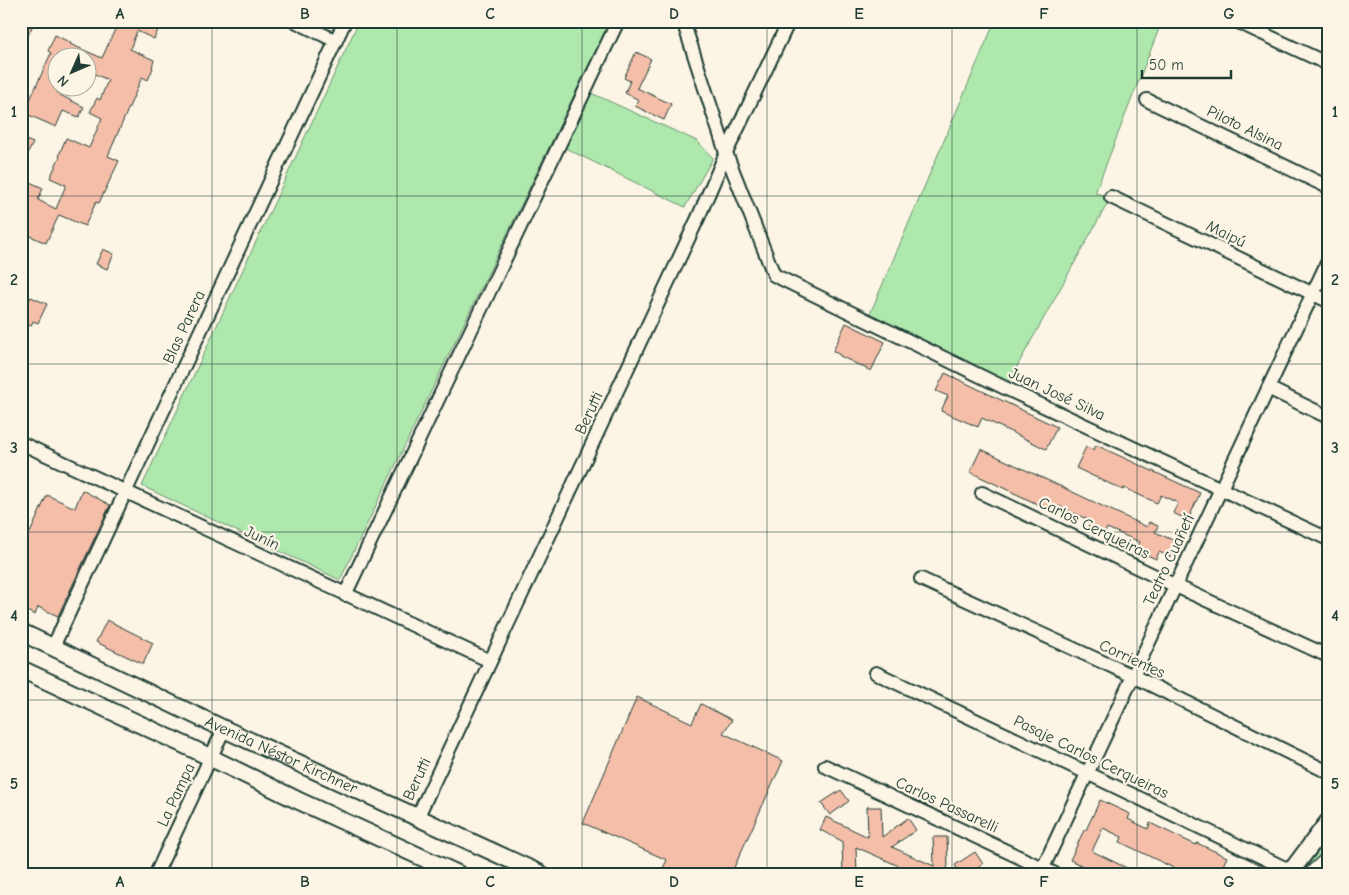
<svg xmlns="http://www.w3.org/2000/svg" width="1349" height="895" viewBox="0 0 1349 895" font-family="'Comic Neue',sans-serif">
	<rect width="100%" height="100%" fill="#fcf5e5"/>
	<filter id="ink" filterUnits="userSpaceOnUse"><feTurbulence type="fractalNoise" baseFrequency=".02" numOctaves="2"/><feDisplacementMap in="SourceGraphic" scale="10" xChannelSelector="R" yChannelSelector="G"/><feConvolveMatrix kernelMatrix="1 2 1 2 8 2 1 2 1" color-interpolation-filters="sRGB"/></filter>
	<g filter="url(#ink)">
		<path fill="#afe8ad" stroke="#679270" d="M359,21h251l-270,559 -198,-94z
			M995,21h167l-67,172 16,4 -106,191 -138,-67z
			M591,93l106,48 16,17 -28,49 -120,-59z
			M1328,840v34h-27l24,-31z"/>
		<path fill="#f5bea9" stroke="#1f3d34" d="M114,21h48l-8,18 -17,-8 -7,18 24,11 -2,7 1,1 -5,12 -6,-3 -34,79 11,5 -20,42 -3,-1 -11,24 -26,-11 -13,28 -25,-11 9,-20 -5,-2 4,-11 -8,-3v-18l22,10 -5,12 18,9 10,-24 -16,-7 10,-22 -1,-1 7,-17 23,10 13,-30 -12,-6 7,-14 3,2 8,-20 -20,-9v-13h-30v36l26,13 -5,10 -16,-6 -7,16 -32,-14 27,-60 -3,-2 7,-16 16,8 -1,1 32,14 16,-35z
			M21,22l11,5 -11,23z
			M636,52l15,7 -14,29 34,16 -7,16 -29,-14 4,-6 -14,-7 5,-12 -6,-3z
			M21,138l12,5 -12,25z
			M103,249l11,5 -7,15 -11,-5z
			M31,297l16,7 -9,19 -5,-2 -2,5 -10,-4v-23l7,3z
			M846,323l39,19 -14,29 -31,-15v-1l-7,-4z
			M945,373l112,54 -11,22 -64,-31 -4,9 -37,-16 7,-15 -12,-5z
			M1096,445l104,48 -12,27 -15,-7 5,-10 -17,-8 -4,8 -33,-15 -1,2 -47,-22 10,-21 8,3z
			M981,449l166,78 2,-5 9,4 -3,6 22,10 -6,15 -12,-5 -3,7 -20,-9 4,-8 -33,-14 -3,7 -16,-8 3,-6 -17,-8 -15,-7 -3,7 -86,-41z
			M82,490l28,15 -52,111 -20,-9 -3,8 -14,-7v-79l9,4 17,-38 28,13z
			M107,620l46,23 -10,21 -47,-22z
			M637,697l55,26 9,-19 31,16 -9,13 60,28 -52,113h-56l-12,-6 4,-8 -84,-37z
			M841,790l8,11 -19,14 -9,-12z
			M1100,800l30,14 -2,5 20,10 2,-6 46,22 1,-2 30,14 -8,17h-33l-66,-32 2,-5 -19,-9 -11,23 47,23h-39l-30,-14 14,-30h2z
			M867,807h14l1,30 26,-19 8,12 -24,17 42,19 -1,-29h14l1,29 -3,6 5,2h-33l-61,-27 1,27h-14l-1,-33 -22,-11 6,-13 42,20z
			M975,852l8,12 -15,10h-8l-5,-9z"/>
		<g fill="none" stroke-linecap="round" stroke-linejoin="round">
			<g stroke="#1f3d34" stroke-width="16">
				<path id="minor" d="M295,21l41,20
					M683,21l43,132 48,122 231,113 323,151
					M1236,21l92,43
					M1261,33l6,-12
					M1147,100l181,87
					M1111,197l217,104
					M1268,388l60,29
					M21,443l469,218
					M982,493l194,93 152,70
					M921,579l212,97 195,96
					M345,595l273,-574
					M53,647l292,-626
					M876,673l211,100 204,98
					M825,766l230,108
					M417,818l281,-600 28,-65 63,-132
					M156,874l68,-145
					M1040,874l288,-613"/>
			</g>
			<g stroke="#1f3d34" stroke-width="20">
				<g id="major">
					<path id="s1" d="M21,632l203,97 317,145"/>
					<path d="M21,669l170,79 106,52 161,74"/>
					<path d="M1289,874l39,-52"/>
				</g>
			</g>
			<g stroke="#1f3d34" stroke-width="22">
				<path id="highway" d="M1315,874l13,-12"/>
			</g>
			<use href="#minor" stroke="#fcf5e5" stroke-width="12"/>
			<use href="#major" stroke="#fcf5e5" stroke-width="16"/>
			<use href="#highway" stroke="#fcf5e5" stroke-width="19"/>
		</g>
	</g>
	<path fill="none" stroke="#1f3d34" stroke-width="1" stroke-opacity="0.55" d="M212,21v853M397,21v853M582,21v853M767,21v853M952,21v853M1137,21v853M21,196h1307M21,364h1307M21,532h1307M21,700h1307"/>
	<g text-anchor="middle" dominant-baseline="central" stroke-width="4.5" stroke-linejoin="round" paint-order="stroke">
		<g font-size="16" fill="#1f3d34" stroke="#fcf5e5">
			<text transform="translate(1245 128) rotate(26)">Piloto Alsina</text>
			<text transform="translate(1226 234) rotate(26)">Maipú</text>
			<text transform="translate(184 327) rotate(-65)">Blas Parera</text>
			<text transform="translate(1057 394) rotate(25)">Juan José Silva</text>
			<text transform="translate(589 413) rotate(-65)">Berutti</text>
			<text transform="translate(1094 528) rotate(26)">Carlos Cerqueiras</text>
			<text transform="translate(262 538) rotate(25)">Junín</text>
			<text transform="translate(1169 560) rotate(-65)">Teatro Cuañetí</text>
			<text transform="translate(1132 659) rotate(25)">Corrientes</text>
			<text stroke="none"><textPath href="#s1" startOffset="288">Avenida Néstor Kirchner</textPath></text>
			<text transform="translate(1091 757) rotate(26)">Pasaje Carlos Cerqueiras</text>
			<text transform="translate(417 779) rotate(-65)">Berutti</text>
			<text transform="translate(176 795) rotate(-65)">La Pampa</text>
			<text transform="translate(947 805) rotate(25)">Carlos Passarelli</text>
		</g>
	</g>
	<rect width="1349" height="895" fill="none" stroke="#fcf5e5" stroke-width="55"/>
	<g transform="translate(72 72) rotate(225)"><circle r="24" fill="#fcf5e5" stroke="#a4ab9e"/>
	<path d="M0-4L9 19L0 12L-9 19Z" fill="#1f3d34"/>
	<text y="-8" font-size="14" font-weight="bold" text-anchor="middle" fill="#1f3d34">N</text>
	</g>
	<path d="M1142 70v8h89v-8" fill="none" stroke="#1f3d34" stroke-width="2.5"/>
	<text x="1149" y="70" font-size="15" fill="#1f3d34" stroke="#fcf5e5" stroke-width="4" paint-order="stroke">50 m</text>
	<rect x="28" y="28" width="1294" height="840" fill="none" stroke="#1f3d34" stroke-width="2"/>
	<g font-size="16" text-anchor="middle" font-weight="bold" fill="#1f3d34">
		<text x="120" y="19">A</text>
		<text x="305" y="19">B</text>
		<text x="490" y="19">C</text>
		<text x="674" y="19">D</text>
		<text x="859" y="19">E</text>
		<text x="1044" y="19">F</text>
		<text x="1229" y="19">G</text>
		<text x="14" y="117">1</text>
		<text x="1335" y="117">1</text>
		<text x="14" y="285">2</text>
		<text x="1335" y="285">2</text>
		<text x="14" y="453">3</text>
		<text x="1335" y="453">3</text>
		<text x="14" y="621">4</text>
		<text x="1335" y="621">4</text>
		<text x="14" y="789">5</text>
		<text x="1335" y="789">5</text>
		<text x="120" y="887">A</text>
		<text x="305" y="887">B</text>
		<text x="490" y="887">C</text>
		<text x="674" y="887">D</text>
		<text x="859" y="887">E</text>
		<text x="1044" y="887">F</text>
		<text x="1229" y="887">G</text>
	</g>
</svg>
